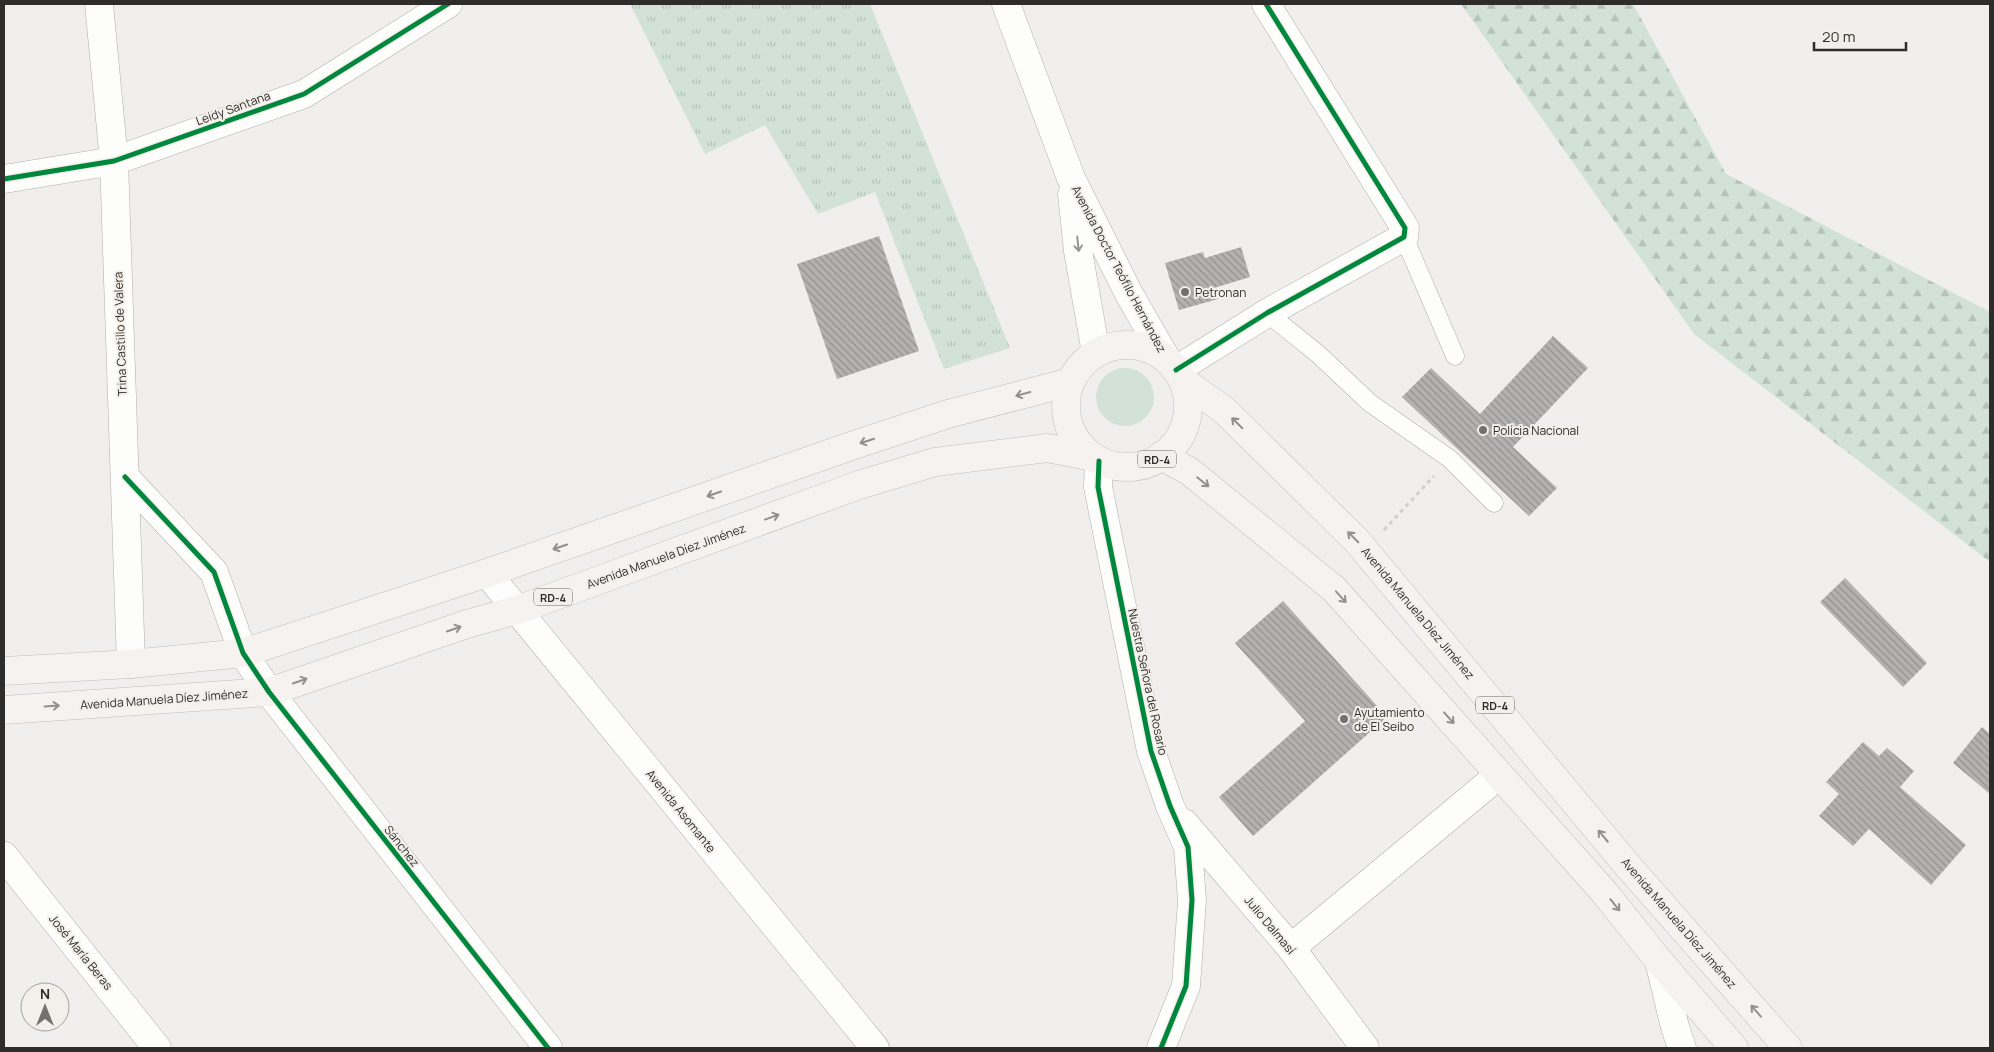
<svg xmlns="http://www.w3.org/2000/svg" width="1994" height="1052" viewBox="0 0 1994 1052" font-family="Manrope,sans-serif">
	<defs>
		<pattern id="grass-tufts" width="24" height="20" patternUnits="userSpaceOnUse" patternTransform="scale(1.25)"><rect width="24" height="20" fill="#d2e2d6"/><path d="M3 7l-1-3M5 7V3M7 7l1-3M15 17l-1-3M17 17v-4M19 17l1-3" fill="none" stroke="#b5c2b8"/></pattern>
		<pattern id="forest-firs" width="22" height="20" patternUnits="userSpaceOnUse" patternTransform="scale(1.25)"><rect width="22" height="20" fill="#d2e2d6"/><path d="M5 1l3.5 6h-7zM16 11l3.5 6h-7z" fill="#b5c2b8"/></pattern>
		<pattern id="building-back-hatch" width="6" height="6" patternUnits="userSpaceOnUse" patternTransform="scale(1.25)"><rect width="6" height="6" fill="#b3b2b0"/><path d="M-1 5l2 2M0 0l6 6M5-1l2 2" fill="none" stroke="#92918f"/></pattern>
	</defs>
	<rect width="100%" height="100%" fill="#f1efed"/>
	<path fill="url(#grass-tufts)" d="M630,4h240l140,344 -66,21 -69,-177 -57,22 -53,-89 -60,29z"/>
	<path fill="url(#forest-firs)" d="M1461,4h172l93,170 264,138v250l-296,-228z"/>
	<path fill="#d2e2d6" d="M1096 397a29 29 0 1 1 58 0a29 29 0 1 1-58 0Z"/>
	<path fill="url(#building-back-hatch)" d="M879,236l40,115 -82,28 -40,-115z
		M1241,247l9,30 -36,11 4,11 -39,11 -14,-47 38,-11 2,6z
		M1553,336l35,32 -75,79 44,41 -28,28 -127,-119 29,-29 49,46z
		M1845,578l82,85 -24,24 -83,-85z
		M1283,601l104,116 -134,119 -34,-39 86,-76 -70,-78z
		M1982,727l8,7v60l-37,-31z
		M1863,742l16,14 8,-8 27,23 -14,16 66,58 -35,40 -62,-56 -16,17 -34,-30 20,-22 -13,-12z"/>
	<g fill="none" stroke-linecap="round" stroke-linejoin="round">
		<g stroke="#b0aead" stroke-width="19">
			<path id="service" d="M1404,237l51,119
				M1267,313l51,41 52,49 80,56 44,44"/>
		</g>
		<g stroke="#b0aead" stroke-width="29">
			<path id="minor" d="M99,4l15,157 17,503
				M4,179l110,-18 190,-67 144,-90
				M1176,370l91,-57 137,-76 1,-9 -139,-224
				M1099,461l-1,26 53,264 19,55 18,41 4,53 -6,86 -25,62
				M125,477l89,95 29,81 26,39 279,356
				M1184,823l107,125 74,100
				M4,856l153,192
				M1291,948l208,-173
				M1659,961l16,66 7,21"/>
		</g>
		<g stroke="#b0aead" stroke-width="29">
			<path id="secondary" d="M1006,4l65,174 58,116 38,66
				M1072,194l6,57 18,102
				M487,573l388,475"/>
		</g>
		<g stroke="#c3bcb7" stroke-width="29">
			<path id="primary" d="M1066 406a61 61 0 1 1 122 0a61 61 0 1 1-122 0Z
				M1183,381l41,29 133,131 271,325 160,182
				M1161,456l28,15 145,118 270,303 55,69 75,87
				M4,671l127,-7 112,-11 244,-80 370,-129 91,-30 122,-32
				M4,710l265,-18 198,-68 50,-14 342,-125 76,-23 112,-14 46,9"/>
		</g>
		<path stroke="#d0d0cf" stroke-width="3" stroke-dasharray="4 4" stroke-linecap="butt" d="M1384,530l50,-54"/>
		<use href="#service" stroke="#fdfdfc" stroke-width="18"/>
		<use href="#minor" stroke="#fdfdfc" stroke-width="28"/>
		<use href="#secondary" stroke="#fdfdfc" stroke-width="28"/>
		<use href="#primary" stroke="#f5f2ef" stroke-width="28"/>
		<g stroke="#f3f0eb" stroke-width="8">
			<path id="cycleway" d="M4,179l110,-18 190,-67 144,-90
				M1176,370l91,-57 137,-76 1,-9 -139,-224
				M1099,461l-1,26 53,264 19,55 18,41 4,53 -6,86 -25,62
				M125,477l89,95 29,81 26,39 279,356"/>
		</g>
		<use href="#cycleway" stroke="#00873e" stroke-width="5"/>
	</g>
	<defs><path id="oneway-shaft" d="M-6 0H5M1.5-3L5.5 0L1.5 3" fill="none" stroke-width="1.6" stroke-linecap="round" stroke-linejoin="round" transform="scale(1.25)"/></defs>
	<use stroke="#969594" href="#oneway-shaft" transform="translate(1078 244) rotate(84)"/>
	<g stroke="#92908d">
		<use href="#oneway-shaft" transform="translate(1023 394) rotate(165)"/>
		<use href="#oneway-shaft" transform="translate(1237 423) rotate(-135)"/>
		<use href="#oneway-shaft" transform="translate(867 441) rotate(162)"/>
		<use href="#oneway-shaft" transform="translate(1203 482) rotate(39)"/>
		<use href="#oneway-shaft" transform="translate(714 494) rotate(161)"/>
		<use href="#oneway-shaft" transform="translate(772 517) rotate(-20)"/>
		<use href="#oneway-shaft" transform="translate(1353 537) rotate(-135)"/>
		<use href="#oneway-shaft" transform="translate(560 547) rotate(161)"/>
		<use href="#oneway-shaft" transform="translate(1341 597) rotate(48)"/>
		<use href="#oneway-shaft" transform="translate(454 629) rotate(-19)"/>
		<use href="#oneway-shaft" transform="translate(300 681) rotate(-19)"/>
		<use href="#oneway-shaft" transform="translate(52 706) rotate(-4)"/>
		<use href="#oneway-shaft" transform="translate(1449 718) rotate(48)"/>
		<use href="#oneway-shaft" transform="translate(1603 836) rotate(-130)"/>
		<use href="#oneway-shaft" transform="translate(1615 905) rotate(51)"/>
		<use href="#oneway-shaft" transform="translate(1756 1011) rotate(-131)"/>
	</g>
	<g fill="#73716f" stroke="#f3f0eb" stroke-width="2">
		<circle cx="1185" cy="292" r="5"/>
		<circle cx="1483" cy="430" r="5"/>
		<circle cx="1344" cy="719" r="5"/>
	</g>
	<g text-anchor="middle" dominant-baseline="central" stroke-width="4" stroke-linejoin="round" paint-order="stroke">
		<g fill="#f3f0eb" stroke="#6a6865" stroke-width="1">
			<rect x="1138" y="450.5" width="38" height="17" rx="4"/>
			<rect x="534" y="588.5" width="38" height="17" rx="4"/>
			<rect x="1476" y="696.5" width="38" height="17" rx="4"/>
		</g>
		<g font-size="11" font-weight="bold" fill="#2f2d2b">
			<text x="1157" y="459">RD-4</text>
			<text x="553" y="597">RD-4</text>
			<text x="1495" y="705">RD-4</text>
		</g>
		<g font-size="12" fill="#2f2d2b" stroke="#f3f0eb">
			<text transform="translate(233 108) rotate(-20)">Leidy Santana</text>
			<text transform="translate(1119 269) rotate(62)">Avenida Doctor Teófilo Hernández</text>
			<text transform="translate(120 334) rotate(-92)">Trina Castillo de Valera</text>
			<text transform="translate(666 556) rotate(-20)">Avenida Manuela Díez Jiménez</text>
			<text transform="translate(1418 613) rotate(50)">Avenida Manuela Díez Jiménez</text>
			<text transform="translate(1148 682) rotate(78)">Nuestra Señora del Rosario</text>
			<text transform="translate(164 699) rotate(-4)">Avenida Manuela Díez Jiménez</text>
			<text transform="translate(681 811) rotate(51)">Avenida Asomante</text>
			<text transform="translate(402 846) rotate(52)">Sánchez</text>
			<text transform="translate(1679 923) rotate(49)">Avenida Manuela Díez Jiménez</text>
			<text transform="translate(1270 925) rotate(50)">Julio Dalmasí</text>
			<text transform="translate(81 952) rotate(51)">José María Beras</text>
		</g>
		<g font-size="12" fill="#2f2d2b" stroke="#f3f0eb" text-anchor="start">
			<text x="1195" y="292">Petronan</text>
			<text x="1493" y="430">Polícia Nacional</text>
			<text x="1354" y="712">Ayutamiento<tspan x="1354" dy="14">de El Seibo</tspan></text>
		</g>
	</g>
	<rect width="1994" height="1052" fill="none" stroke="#2f2d2b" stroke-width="10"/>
	<g transform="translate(45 1007)"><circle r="24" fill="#f3f0eb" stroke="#a5a29e"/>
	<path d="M0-4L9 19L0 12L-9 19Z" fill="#73716f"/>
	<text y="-8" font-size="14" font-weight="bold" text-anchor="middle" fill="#2f2d2b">N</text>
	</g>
	<path d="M1814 42v8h92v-8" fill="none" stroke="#2f2d2b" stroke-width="2.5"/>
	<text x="1822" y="42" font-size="15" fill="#2f2d2b" stroke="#f3f0eb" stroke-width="4" paint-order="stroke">20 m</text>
</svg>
